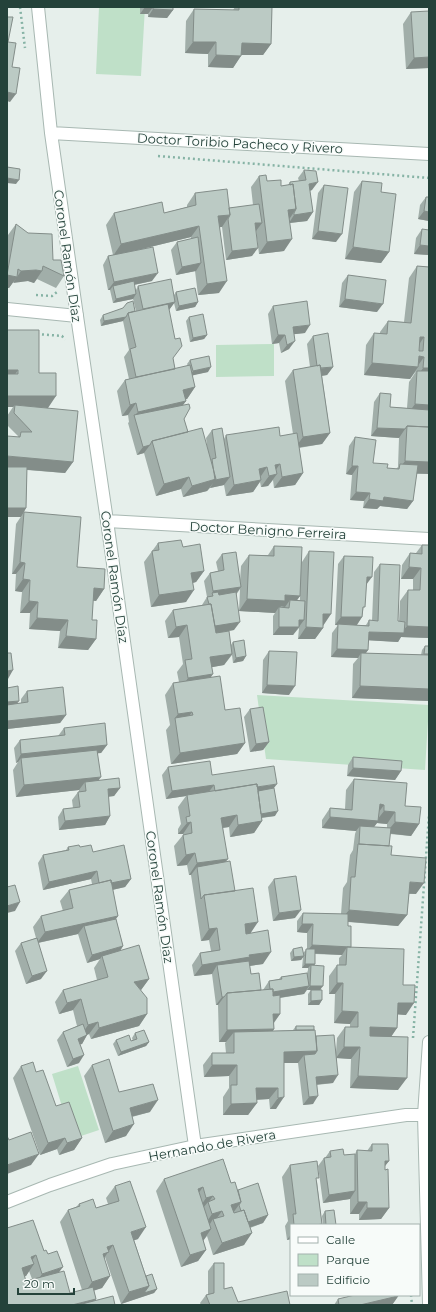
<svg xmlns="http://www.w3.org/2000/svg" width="436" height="1312" viewBox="0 0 436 1312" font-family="Montserrat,sans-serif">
	<rect width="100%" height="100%" fill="#e6efeb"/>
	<path fill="#bfe0c8" d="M99,7h46l-4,69 -45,-2z
		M274,344v32l-58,1v-32z
		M257,695l172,10 -4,65 -159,-11z
		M78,1066l21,64 -27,9 -20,-65z"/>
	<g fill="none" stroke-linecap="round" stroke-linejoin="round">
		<g stroke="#a8b8b2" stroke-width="14">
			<path id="minor" d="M38,7l13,126 26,183
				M51,133l378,21
				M107,521l88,625
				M429,1042l-5,73 5,188
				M7,1202l43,-17 62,-21 83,-18 211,-31h23"/>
		</g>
		<g stroke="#a8b8b2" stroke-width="14">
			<path id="tertiary" d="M7,309l70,7 30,205 322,18"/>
		</g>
		<path stroke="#86b3a5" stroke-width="2.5" stroke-dasharray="2 3" stroke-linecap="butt" d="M20,7l5,41
			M158,156l271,22
			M36,295l16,1 5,-4
			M37,334l25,2 3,4
			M413,1038l16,-223
			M411,1295l1,10"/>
		<use href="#minor" stroke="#fff" stroke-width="12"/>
		<use href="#tertiary" stroke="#fff" stroke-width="12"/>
	</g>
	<path fill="#a1aea9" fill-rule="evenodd" d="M140,7h33v3l-6,8 -19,-1v-3h-8z
		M235,7h37l-1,37 -8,11h-22l-8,13 -25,-1v-13l-23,-1 1,-32 8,-12 39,1z
		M411,12l18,56 -23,1 -3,-45z
		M304,170l8,20 -2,1 3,21 -6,9 -17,2 -6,28 -25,3 -3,-24 -4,26 -26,4 -4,-33h-2l-1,66 -21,2 -3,-24 -19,4 -5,-25 6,-8 14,-3v-2l-45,11 6,33 -18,4 2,5 2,-4 36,9 2,-3 22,10 -3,5 -19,4 -2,-8 -5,7 4,48 2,11 13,-3 -1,-2 3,-4 18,12 -16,3 3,12 -8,12h-2l1,2 -3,4 1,14 4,13 20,21 -2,-15 6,-8 12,9 2,-4 54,1 13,-2 -8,-53 8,-11 17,-3 -3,-23 6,-8 20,31 -6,8 -5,1 8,57 -8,11 -23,4 4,25 -8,12 -21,3 -1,-8 -5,6 -7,1 -1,-5 -7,10 -27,4 -2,-11 -14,3 -3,3 -24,6 -2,-8 -25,7 -12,-43 -7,2 -9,-32 1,-1 -1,-7 -6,1 -5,-25 8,-11 4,-1 -5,-22 5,-7 -6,-29 -22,5 -1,-6 3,-5 33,-4 -3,-12 -20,4 -3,-13h-2l-5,-25 5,-9 5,-1 -7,-30 8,-12h50l23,-6v-2l8,-12 34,15 24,-3 -2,-18 8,-11 8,5 14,5 7,-1 2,-3 9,-1 -1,-3z
		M362,181l19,11 8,60 -8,11 -36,-4 9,-67z
		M324,185l12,57 -24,-3 6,-46z
		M426,197l3,24 -11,-2 2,-14z
		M16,224l37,36 11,16 -8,12 -19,-9 -3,4 -6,-2 -15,1 -4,6h-2v-45l1,-8z
		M422,229l7,26 -15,-1 2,-16z
		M417,266l12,1v207h-13l-3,27 -6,8 -27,-3 -3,3 -14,-1 1,-7 -14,-1 2,-25 -6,-1 3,-28 6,-9 18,26 14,5 9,1 2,-2 1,-29 -28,-2 3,-34 6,-9 10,14 17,1 2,-26 6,-9 1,-2 -6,8 -46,-4 2,-30 8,-12h6v-1l8,-11 16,1 5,-44z
		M348,275l29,37 -38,-5 3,-24z
		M273,306l32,27 -11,1 -5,15 -8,4 -2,-10 -7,1 -4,-30z
		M189,317l18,18 -3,4 -14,3 -4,-21z
		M7,330l32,43 9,35 25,54 -8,11 -38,-3 -1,38 -5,9 -3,-81 -11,-11v-9l6,-9h-6z
		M24,512l53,55 27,22 -8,12 -3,-1 -1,20 4,19 -8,11 -30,-2 2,-17 -31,-2 1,-16h-10l2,-21 -7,-1 1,-17h-4l4,-50z
		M158,543l25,4 21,24 -8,11 -3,1 -7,19 -35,5 -7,-45z
		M422,545l7,93 -28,-1 -3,5 -30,-2v10l-2,3 55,2 1,-5 3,-4h4v55l-77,-3 1,-34 5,-6 -27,-1 1,-24 6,-8h-3l3,-61 6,-8 22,29 -3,26 -1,6 -5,8h9l3,-5 3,1 2,-49 6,-8 18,57 1,1 1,-21 8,-11h5v-11h-12l1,-14 8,-12h6z
		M274,546l28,16 7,-11 14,77 -8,11h-17l1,-11 -6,7h-20v-19l2,-3 -36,-2 1,-22 -4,6 -2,35 -7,1 4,14 2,-3 13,14 -3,5 -10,2 -1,-8 -8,10 -12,2 -1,10 14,33 20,33 -8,11 -66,10 -5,-34 4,-5 -5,-30 8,-12 6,-1 -2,-10 6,-8 -4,-27 -11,1 -3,-17 8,-11 29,-5 5,-8 -3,-16 6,-8 8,-2 -2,-9 6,-8 18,27 1,-15 8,-11h19zM300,596v4h-3z
		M269,651l20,44 -27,-2 1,-33z
		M7,688l10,16 4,-1v-4l6,-8 39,24 -6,8 -53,6z
		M250,709l19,33 -6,8 -13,2 -6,-35z
		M64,728l43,17 -6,8h-3v27l22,8 -6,8 -6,1 2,19 -5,9 -46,5 -1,-13 5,-8 10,-1 -1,-8 6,-8h1v-2l-63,7 -3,-27 5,-8 -2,1 -2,-15 6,-8 38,-4z
		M353,757l48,14 -6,9 -48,-4 1,-11z
		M168,767l44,8 62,13 1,28 -13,2v3l-8,12 -24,4 -1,-10 -6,1 2,34 10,29 28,73 -14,2 2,8 10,16h2l6,-9 10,-2 2,-2 26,-4 1,-3v-2h-6l1,-11 -2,3 -10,1 -1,-8 3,-4 10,4 4,-4v-16l-10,-1v-11l6,-8 38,1 2,-26 4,-6 3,-27 3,-5 2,-16 1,-3 -34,-3v-8l8,-12 15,1 1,-19 8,-11 51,27 14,18 -8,12 -21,-2 -1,12 2,9 25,39h-7l-2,21 -9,11 -50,-4v4l3,21 52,38 3,30 -8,-1 -1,14 -6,8 7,54 -48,-2 1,-29 -14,-1 -4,25 -16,2 -4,19 -10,1 -5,-42h-14l-8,46h-6l-1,-10 -13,1 1,3 -9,12h-25v-18l6,-9v-12l-25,1 -1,-12 9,-12h14l-1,-10 1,-1h-7l-1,-37h-2l-4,-31 -18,2 -2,-11 8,-12 11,-2 -2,-11 -8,1 -10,-66h-2l-2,-10 -10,1 -3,-20 9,-11v-1h-5v-5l3,-5 -3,-17 8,-11 -20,3 -4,-24zM377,823l10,1v4l-13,-1zM315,954l27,1 -3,3v7h-2l-8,11v18h6l-1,29 16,1v3h-5l-8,11 -1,14 -20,-16 -2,-6 -18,-4 -3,4 -20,1 1,-2v-6l6,-9v-16l24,-4 3,-4h6h-2l-3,4v11h11l3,-5 -1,-10 -7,-25 1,-1z
		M68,847h12l13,5 38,27 -6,8 -13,3 6,26 -2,3 7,27 -3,5 29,28 -8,11 6,24 -8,12 -48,13 -2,-5 -2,1 -5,9h-2l-1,19 -12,4 -10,-27 6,-8 14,-6 -4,-16 -14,4 -4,-12 8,-12 34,-10 -3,-12 6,-9 -13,4 -9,-29 -40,9 3,36 -15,5 -11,-33 6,-8 15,-5 -3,-11 8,-11 22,-5 -3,-10 9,-11 23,-6 -1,-5 -48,11 -5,-27 5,-8 23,-5z
		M274,879l21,39 -22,3 -5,-34z
		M135,1033l14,9 -3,4 -28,10 -5,-12 3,-4 15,1h2l-1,-3z
		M92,1065l27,27 31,20 -18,5 -6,19 -21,7 -21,-67z
		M21,1066l15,6 20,34 26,32 -8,12 -15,5 -2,-6 -17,6 -27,-77z
		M372,1144l17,17 -4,5v4l4,38 -8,11 -22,1v-6h-9v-15l-27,4 -5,-37 6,-8h1l5,-7 14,4 11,-1 2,-4 10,1z
		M290,1165l27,17 5,42v1h-31v14l-4,1 -2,-14 3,-5 -6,-44z
		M164,1179l67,4 7,7 30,25 -5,8 -13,5 -6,17 -31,10 -6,-19 -4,5 3,9 -8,11 -17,6 -25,-76z
		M115,1186l23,53 -4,1 12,36 11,13 -3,4 -33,11 -16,-47 -1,2 6,17 -8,12 -8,2 2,9 -1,2 -88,4v-77l37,23 4,3 11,18 11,21 12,-3 -22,-68 8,-12 8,-3 3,-3 17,4 12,-4 -2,-6zM29,1271l3,8 -6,2 -2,-5h2z
		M325,1211l11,14h-13l-1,-9z
		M214,1263l10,26 14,13 52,3h-89l-1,-2 6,-8h2v-24z
		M348,1295h51l-7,10h-58l4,-6 9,-2z"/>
	<path fill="#838d89" d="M145,7h8l-5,7h-8z
		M153,9l20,1 -6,8 -19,-1z
		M193,42h23l-8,12 -23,-1z
		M242,43l29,1 -8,11h-29z
		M216,55l25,1 -8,12 -25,-1z
		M429,57v11l-23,1 8,-11z
		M7,92l9,2 -6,8 -3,-1z
		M7,178l12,2 -3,4 -9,-1z
		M318,182l-6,8 -9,2 6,-8z
		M296,209l-8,12v-11z
		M424,211l5,1v9l-11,-2z
		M313,212l-6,9 -18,2 5,-8z
		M230,215l-8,12 -12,1 8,-12z
		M255,223h7l-6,8z
		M199,226l-8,11 -78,19 8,-12z
		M318,231l24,3 -6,8 -24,-3z
		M292,239l-8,12 -25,3 8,-12z
		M420,245l9,1v9l-15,-1z
		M353,247l36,5 -8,11 -36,-4z
		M258,248l-6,8 -26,4 6,-9z
		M201,263l-5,8 -20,4 6,-8z
		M36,270l6,1 -8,12 -6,-2 -15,2 8,-12z
		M158,273l-6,8 -38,8 -1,-3 -3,4h-2l6,-8z
		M7,275l10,2 -8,11h-2z
		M227,281l-8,12 -21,2 9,-11z
		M136,294l-3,5 -20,4 3,-4z
		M345,299l38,5 -6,8 -38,-5z
		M175,302l-6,8 -32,7 6,-8z
		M198,302l-3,5 -19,4 3,-5z
		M126,317l-3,4 -22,5 3,-5z
		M310,325l-5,8 -18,2 6,-8z
		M207,335l-3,4 -14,3 3,-4z
		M278,335h7l-6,8 -7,1z
		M420,337h4l-8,12z
		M295,341l-6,8 -8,4 6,-8z
		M419,356l5,1 -7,10h1l-8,12 -46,-4 8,-12z
		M211,367l-3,5 -18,4 3,-5z
		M333,367l-6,8 -15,2 6,-8z
		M423,368h6v13l-12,-4z
		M7,370h11l-8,12h-3z
		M195,387l-8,12 -12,3 8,-12z
		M7,396h49l-8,12 -33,-3 -2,2h-6z
		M186,401l-9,12 -43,3 4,-4z
		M136,403l-8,12 -6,1 8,-11z
		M415,404l14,1v12l-22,-2z
		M377,428l28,1 -6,9 -28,-2z
		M330,433l-8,11 -27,4 8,-11z
		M150,445l-6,8 -7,2 6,-8z
		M7,456l66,6 -8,11 -58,-5z
		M405,461l24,1v12l-32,-2z
		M280,464l-8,11 5,-1 -9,12 -7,1 8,-11 6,-11z
		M352,466h6l-6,9 -6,-1z
		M267,467l-8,12v-10z
		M303,473l-8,12 -21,3 8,-11z
		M189,477l-8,12 -25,7 8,-12z
		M230,477l-6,8 -14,3 5,-8z
		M216,479l-9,12 -24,6 9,-11z
		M261,480l-8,12 -27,4 8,-11z
		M356,492l14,1 -6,8 -14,-1z
		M384,497l29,4 -6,8 -27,-3 -3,3 -14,-1 6,-9z
		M7,508h19l-5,9h-14z
		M20,562l5,1 -9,11h-4z
		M409,567l12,1 -8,11h-12z
		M204,571l-8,11 -13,3 8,-12z
		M367,577h5l-6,8z
		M23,579l7,1 -8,12 -7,-1z
		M241,587l-6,8 -22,1 -1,-3 1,-2z
		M94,588l10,1 -8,12 -10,-1z
		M194,590l-8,12 -35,5 8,-12z
		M285,595l15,1 -8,11 -2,-7 -5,7 -4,-1 -2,3v-2l-4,6 -36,-2 8,-12z
		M29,601l9,1 -8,11h-10z
		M323,614h8l-8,12z
		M341,617h21l-6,9 -21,-1z
		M37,618l31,2 -8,11 -31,-2z
		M299,620h5l-11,15h-20l6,-8z
		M240,622l-6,8 -28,5 6,-9z
		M187,625l-8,12 -11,1 8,-11z
		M407,626l22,1v11l-28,-1 -3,5 -35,-2 6,-8 32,1z
		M306,627l17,1 -8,11h-17z
		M66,636l30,3 -8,11 -30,-2z
		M337,649l31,1 -6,8 -1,-5 -3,5 -27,-1z
		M232,654l-8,11 -22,4 8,-12z
		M246,656l-3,5 -10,2 3,-5z
		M13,670l-5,9h-1v-8z
		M213,674l-8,12 -25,4 8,-12z
		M267,685l28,1 -6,9 -27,-2z
		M360,686l69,3v12l-77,-3z
		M19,701l-3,4 -9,1v-4z
		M192,712l-8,11 -9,-5 3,-4z
		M66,715l-6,8 -53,6v-8z
		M269,742l-6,8 -13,2 6,-8z
		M245,743l-8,11 -66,10 9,-11z
		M107,745l-6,8 -80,9v-4l-3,4 -2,1 5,-9z
		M353,768l48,3 -6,9 -48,-4z
		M101,777l-8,11 -8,-6 -6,8 -63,7 8,-12z
		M277,784l-6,8 -56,2z
		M214,785l-6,8 -21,2 -1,1 -20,3 6,-8z
		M120,788l-6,8 -12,1 6,-8z
		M380,804l4,1 -8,11z
		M278,811l-3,5 -17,2 3,-4z
		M384,811l11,1 -8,12 -10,-1 -7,9 -10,-6 -4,5 -34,-3 8,-11 47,3z
		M237,815l-8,12 -16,2 8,-11z
		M110,816l-5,9 -46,5 6,-9z
		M262,821l-8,12 -24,4 8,-12z
		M191,822l-8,12h-5l9,-11z
		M395,822l24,2 -8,12 -25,-3z
		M195,853l-8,12 -10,1 9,-11z
		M228,859l-9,11 -22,-3 -6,8h-2l8,-12z
		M97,871l-6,8 -48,11 6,-8z
		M131,879l-6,8 -31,7 6,-9z
		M410,882l14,1 -8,11 -14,-1z
		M20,902l-5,9 -8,2v-7z
		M301,910l-6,8 -22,3 6,-8z
		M349,910l58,5 -9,11 -58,-5z
		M118,916l-8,11 -26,-1 -6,8 -41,9 8,-11z
		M258,922l-8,12 -13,2 8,-12z
		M302,924h11l-6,9 -10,-1z
		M217,928l-8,12 -8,1 8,-12z
		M312,945l39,2h-4l-5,8 -36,-2z
		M123,946l-5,8 -16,2 -2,3 -13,4 5,-8z
		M271,952l-8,12 -20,3 -26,-2 -5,9 -18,2 8,-11 47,-10z
		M304,956l-3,4 -10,1 3,-4z
		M305,964h10l-3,4 -1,-3 -3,3h-6z
		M47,971l-6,8 -15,5 6,-8z
		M149,979l-8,11 -7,-8z
		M337,983h6l-8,11h-6z
		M309,986l-5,8 -39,6 5,-8z
		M310,986h13l-3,4h-13z
		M222,997h2l-6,8h-2z
		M81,999l-8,11 -14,4 8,-11z
		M322,1000l-3,5h-11l3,-4z
		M398,1003h16l-8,12 -16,-1z
		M342,1011l16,1 -8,12 -16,-1z
		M147,1014l-8,12 -48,13 8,-11z
		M273,1014h7l-8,11z
		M98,1022l-9,12 -9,3 8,-12z
		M370,1027l27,1 -8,12 -27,-1z
		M274,1029l-8,12 -32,-9 -8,10h-7l8,-12z
		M87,1035l-5,9 -9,3 5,-8z
		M149,1042l-3,4 -28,10 3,-4z
		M344,1047h16l-9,12 -15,-1z
		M317,1051l-8,12 -5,-8 -6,8h-23l9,-11z
		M84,1055l-5,8 -12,4 6,-8z
		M212,1065h25l-8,11 -25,1z
		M338,1075l-5,8 -23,2 6,-8z
		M358,1076l49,2 -9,12 -48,-2z
		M256,1088h22l-9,11 -21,1z
		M318,1096l-5,8 -10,1 6,-8z
		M284,1097l-8,12h-6l8,-11z
		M158,1100l-8,12 -28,7 8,-11z
		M257,1103l-9,12h-25l8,-11z
		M134,1124l-8,12 -21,7 8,-12z
		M65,1138l-8,11 -17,6 8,-12z
		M82,1138l-8,12 -15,5 8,-12z
		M39,1154l-8,11 -24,9v-9z
		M385,1161h4l-9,11z
		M203,1187l-8,11 3,-9z
		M355,1191l-5,8 -27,4 6,-8z
		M213,1196l-5,7v-1l-5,6 -5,2 8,-12z
		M241,1202l-8,11 -2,-8z
		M358,1202h9l-8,12h-9z
		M367,1208h22l-8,11 -22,1z
		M222,1211l-8,11 -1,-3 -3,5 -6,2 8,-12z
		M268,1215l-5,8 -24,8 6,-8z
		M146,1227l-8,12 -15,5 8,-12z
		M211,1229l-8,12 -2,-8z
		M252,1233l-8,12 -31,10 9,-12z
		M291,1234v5l-4,1z
		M113,1245l-13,19 -5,2 12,-19z
		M206,1250l-8,11 -17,6 9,-12z
		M36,1255l-8,11 6,-2 -8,12 -12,4 8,-12 9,-11z
		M63,1267l-9,12 -20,7 8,-12z
		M110,1276l-8,12 -18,6 8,-12z
		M149,1286l8,3 -3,4 -33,11 8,-12z
		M399,1295l-7,10h-32z
		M96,1299l-4,6h-20z"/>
	<path fill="#bbcac4" stroke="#838d89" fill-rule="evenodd" d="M153,7h20v3l-20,-1z
		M239,7h33l-1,37 -29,-1 -1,13 -25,-1v-13h-23l1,-33 45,1z
		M429,11v46l-15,1 -3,-46z
		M7,17h6l-5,25 8,1 -4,24 8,1 -4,26 -9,-2z
		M7,167l13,2 -1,11 -12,-2z
		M304,170l12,1 2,11 -9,2 4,28 -19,3v-2l2,-4 -3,-25 -3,1v-3l16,-2z
		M266,175l1,6 14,-1v6l12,-2 3,25 -8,1 4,29 -25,3 -8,-66z
		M362,181l20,2 -1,9 15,2 -7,58 -36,-5z
		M324,185l24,3 -6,46 -24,-3z
		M227,189l3,26 -12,1 9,65 -20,3 -8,-58 -78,18 -7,-31 48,-11 2,11 32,-8 -1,-12z
		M426,197h3v15l-5,-1z
		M259,204l3,19h-7l3,25 -26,3 -4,-32 2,-4 -1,-7z
		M16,224l12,9 24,1 1,26h8l3,16 -21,-10 -1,5 -6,-1 -15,1 -3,-2 -1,8 -10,-2z
		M422,229l7,1v16l-9,-1z
		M198,237l3,26 -19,4 -5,-25z
		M153,247l5,26 -44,9 -6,-26z
		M417,266l12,1v101h-6l1,-11 -5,-1 -1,11 -46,-4 2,-30 13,1 1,-13 23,2zM420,337h4l-1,14h-4z
		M348,275l38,5 -3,24 -38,-5z
		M171,279l4,23 -32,7 -5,-23z
		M134,281l2,13 -20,5 -3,-13z
		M195,288l3,14 -19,4 -3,-14z
		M133,301l2,10 -7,2 -2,4 -22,4 -1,-6 20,-7 4,-5z
		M307,301l3,24 -17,2 2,14 -8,4 -2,-10h-7l-5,-29z
		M168,304l7,35 5,-1 2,8 -9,12 2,11 -39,8 -6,-28 6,-2 -8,-34z
		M203,314l4,21 -14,3 -4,-21z
		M7,330h32v43h17v23h-49v-22h11v-4h-11z
		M328,333l5,34 -12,1 -1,-3 -3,1 -4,-30z
		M209,356l2,11 -18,4 -3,-11z
		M190,365l5,22 -12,3 3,11 -48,11 -2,-9 -6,2 -5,-25z
		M320,365l10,68 -27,4 -10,-67z
		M417,371h12v34l-14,-1z
		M380,393l11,1 -1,13 39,3v17l-22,-1 -2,3 -28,-1z
		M189,404l1,4 -6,11 4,13 -36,9 -2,4 -7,2 -9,-32z
		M15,405l63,6 -5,51 -66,-6v-20l13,1 1,-5h11l-18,-19z
		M407,426l22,1v35l-24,-1z
		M279,427l1,9 17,-3 6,40 -21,4 -2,-13 -5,1 2,9 -8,2 -2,-9 -8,2 2,11 -27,5 -8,-50z
		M202,428l14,51 -24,7 -3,-9 -25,7 -12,-43z
		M222,428l8,49 -15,3 -3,-21 4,-1 -4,-28z
		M355,437l21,3 -3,23 15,1 -1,4 12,1 1,-5 18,1 -5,36 -29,-4 -1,4 -14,-2 1,-6 -14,-1 2,-26h-6z
		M7,467h20l-1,41h-19z
		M24,512l57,5 -4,50 28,2 -1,20 -10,-1 -2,32h5l-1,19 -30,-3 2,-16 -31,-2 1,-16 -9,-1 1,-21 -7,-1 2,-16 -5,-1z
		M181,540l2,7 17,-3 4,27 -13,2 3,17 -35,5 -7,-44 7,-1 -1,-7z
		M422,545h7v82l-22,-1 1,-36h12l1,-22 -12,-1 1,-14 12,1z
		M274,546l28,1 -2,49 -15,-1v6l-38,-2 2,-44 25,1z
		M309,551l25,1 -3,62h-8v14l-17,-1z
		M236,552l5,35 -28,4 -3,-18 14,-3 -2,-16z
		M344,556l29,1 -1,20h-5l-2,30h-2l-1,10h-21z
		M380,564l20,1 -2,56 7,1 -1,11 -35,-1 -1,18 -31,-1 1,-25 31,2v-6l9,1z
		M218,592l1,3 17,-3 4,30 -25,4 -4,-22h-2l-2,-7 6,-1 -1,-3z
		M290,600l15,1 -1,19h-5v7h-20v-20l10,1z
		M211,604l5,29 13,-2 3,23 -22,3 3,17 -25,4 -3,-18 7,-1 -5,-34 -11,2 -3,-17z
		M244,640l2,16 -10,2 -3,-16z
		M425,646h4v8h-5z
		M269,651l28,1 -2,34 -28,-1z
		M7,653h4l2,17 -6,1z
		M361,653l68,2v34l-69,-3z
		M220,676l5,34 15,-2 5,35 -65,10 -5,-35 18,-3 -1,-3 -14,2 -5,-31z
		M18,686l1,15 -12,1v-14z
		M63,687l3,28 -59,6v-16l21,-3 -1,-11z
		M263,707l6,35 -13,2 -6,-35z
		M105,723l2,22 -86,9 -1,-14 45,-5 -1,-7z
		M97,750l4,27 -77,8 -3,-27z
		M353,757l49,4 -1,10 -48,-3z
		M210,761l2,14 62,-9 3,18 -20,3v-3l-42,7 -1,-6 -42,6 -4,-24z
		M119,778l1,10 -12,1 2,27 -45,5 -2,-12 17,-2 -2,-15 8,-1 -1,-9z
		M354,779l53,4 -2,23 16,1 -2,17 -24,-2v-10l-11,-1v-6l-4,-1 -2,17 -48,-4v-9l22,2z
		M257,784l5,37 -24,4 -1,-10 -16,3 7,41 -31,4 -2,-10 -9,2 -3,-20 9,-2 -1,-11 -4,1 -1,-6 4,-1 -3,-21z
		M274,788l4,23 -17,3 -3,-23z
		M360,826l31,2 -2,18 -30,-2z
		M358,844l34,2 -1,9 35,3 -2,25 -14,-1 -3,33 -58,-5 2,-33h4z
		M79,845l1,2 11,-2 2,7 31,-7 7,34 -20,4v-3l-12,3 -2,-12 -48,11 -6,-27 26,-5 -1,-3z
		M230,861l5,30 -31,4 -3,4 -4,-32z
		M296,876l5,34 -22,3 -5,-34z
		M111,880l7,36 -73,16 -4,-16 32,-8 -4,-18z
		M15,885l5,17 -13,4v-19z
		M253,888l5,34 -13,2 1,10 22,-4 3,22 -22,3 1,2 -48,8 -2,-12 20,-3 -3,-22 -8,1 -5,-34z
		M303,913l45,1v12h3v21l-39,-2 1,-21h-11z
		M116,919l7,27 -31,9 -8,-29z
		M37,938l10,33 -15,5 -11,-33z
		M139,945l10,34 -15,3 13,16v16l-48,14 -1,-6 -10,3 -7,-26 -14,4 -4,-13 45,-13 -6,-21z
		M302,947l2,9 -10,1 -1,-8z
		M347,947l57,2 -1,36h12l-1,18h-16l-1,25 -27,-1v9l38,1 -1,41 -49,-2 2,-29h-16l1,-20h13v-15l-16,-1 1,-28h-6v-18h9z
		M306,949h9v15h-10z
		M249,961l2,13 8,-1 2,17 -34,3 -3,4h-2l-5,-32z
		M311,965l13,1 -1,20h-13z
		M307,973l2,13 -36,6v-3h-3l-1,-8 13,-2 -1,-2z
		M273,989v7l7,-1v19h-7l1,15 -47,1v-37z
		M311,990h11v10l-11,1z
		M83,1024l4,11 -9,4 6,16 -11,4 -10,-27z
		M296,1026h18v4h-18z
		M144,1030l5,12 -28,10 -5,-12 13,-5 2,6 6,-2 -2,-6z
		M315,1030l2,21 -33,1v45l-6,1v-10h-22l1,15 -26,1v-19h6v-20h-25v-12h22v-21z
		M334,1035l4,40 -22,2 2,19 -9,1 -5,-42 11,-1 2,-3 -1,-15z
		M109,1059l10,33 34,-8 5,16 -28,8 4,16 -21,7 -21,-66z
		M33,1062l3,10 7,-2 13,36 13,-4 13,36 -15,5 -2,-5 -17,5 -27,-77z
		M31,1132l8,22 -32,11v-29l2,4z
		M372,1144h16l1,17h-4v9l3,-1 1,39h-22v-6h-9l-1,-52 15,1z
		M343,1149l1,6 11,-1v37l-26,4 -5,-37 7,-1 -1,-6z
		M223,1159l8,24 4,-1 6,20 -10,3 3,8 10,-3 8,23 -30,10 -9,-24 11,-3 -2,-5 -10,3 -4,-12 7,-3 -2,-3 -7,2 -3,-11 -5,2 13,40 -10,4 5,17 -16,5 -26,-76z
		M317,1161l2,17h-3l6,46 -6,1h-22l-1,-11h3l-6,-49z
		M130,1181l16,46 -15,5 18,54 -20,6 -16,-47 -6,2 2,5 -6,2 7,22 -18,6 -24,-72 12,-4 -1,-2 14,-5 3,9 23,-7 -4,-15z
		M258,1183l10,32 -20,7 -4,-12 -3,1 -2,-6 2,-3 -3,-12z
		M334,1210l2,15h-10l-1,-14z
		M33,1220l11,31 2,-1 2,4 9,-3 6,16 -21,7 -6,-19 -5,2 3,7 -12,4 4,13 38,-10 6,22 23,-6 3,12 -24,6h-65v-77z
		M214,1263h10v26l8,-2 6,15 49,-11 3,14h-80l-4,-10 8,-2z
		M152,1274l5,15 -13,4 5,-7 -3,-10z
		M355,1295h43l-4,2 -34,8h-21l-1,-6z
		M113,1296l2,9h-37z"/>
	<g text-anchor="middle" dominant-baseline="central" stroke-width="3" stroke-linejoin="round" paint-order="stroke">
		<g font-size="13" fill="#24423a" stroke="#f7fbf9">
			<text transform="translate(240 143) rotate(3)">Doctor Toribio Pacheco y Rivero</text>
			<text transform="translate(68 256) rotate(82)">Coronel Ramón Díaz</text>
			<text transform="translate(268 530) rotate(3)">Doctor Benigno Ferreira</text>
			<text transform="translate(115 577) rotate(82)">Coronel Ramón Díaz</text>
			<text transform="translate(160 897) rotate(82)">Coronel Ramón Díaz</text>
			<text transform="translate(212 1145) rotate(-10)">Hernando de Rivera</text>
		</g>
	</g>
	<rect width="436" height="1312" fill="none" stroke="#24423a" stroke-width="16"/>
	<rect x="290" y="1224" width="130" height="72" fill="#f7fbf9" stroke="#a3b1ad"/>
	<rect x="298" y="1237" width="20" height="6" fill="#ffffff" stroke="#a3b1ad"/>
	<text x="326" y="1244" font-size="12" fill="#24423a">Calle</text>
	<rect x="298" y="1254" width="20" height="12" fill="#bfe0c8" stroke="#a3b1ad"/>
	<text x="326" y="1264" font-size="12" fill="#24423a">Parque</text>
	<rect x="298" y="1274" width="20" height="12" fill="#bbcac4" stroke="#a3b1ad"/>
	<text x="326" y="1284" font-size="12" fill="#24423a">Edificio</text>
	<path d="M18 1288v6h56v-6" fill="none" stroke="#24423a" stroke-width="2"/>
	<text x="24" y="1288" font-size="12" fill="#24423a" stroke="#f7fbf9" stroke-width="3" paint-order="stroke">20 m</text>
</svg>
